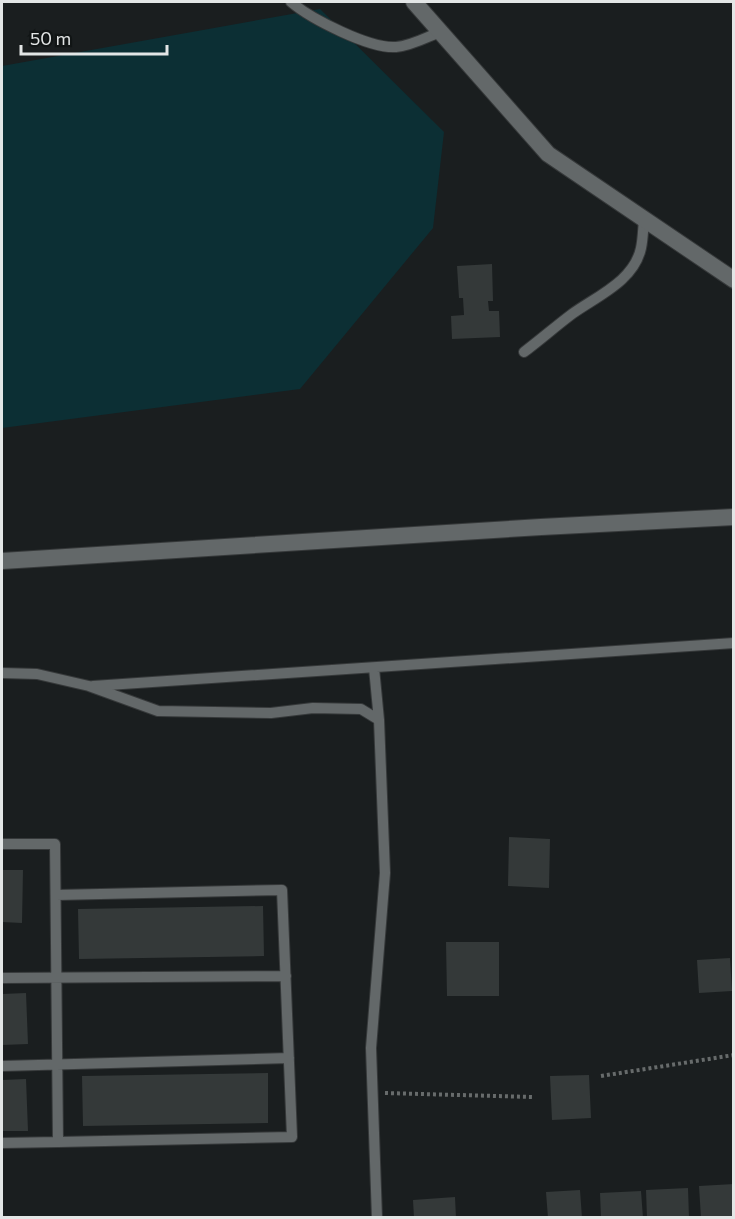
<svg xmlns="http://www.w3.org/2000/svg" width="735" height="1219" viewBox="0 0 735 1219" font-family="Commissioner,sans-serif">
	<rect width="100%" height="100%" fill="#1a1e1f"/>
	<path fill="#0c2f34" d="M320,9l124,123 -11,96 -133,161 -298,39v-362z"/>
	<path fill="#343939" d="M492,264l1,37h-5l1,10h10l1,26 -48,2 -1,-23 13,-1 -1,-17h-4l-2,-32z
		M509,837l41,2 -1,49 -41,-2z
		M2,870h21l-1,53 -20,-1z
		M263,906l1,50 -185,3 -1,-50z
		M446,942h53v54h-52z
		M730,958l2,33 -33,2 -2,-33z
		M26,993l2,51 -26,1v-51z
		M268,1073v50l-185,3 -1,-50z
		M589,1075l2,43 -39,2 -2,-44z
		M26,1079l2,52h-26v-51z
		M734,1184v34h-33l-2,-32z
		M688,1188l1,30h-42l-1,-28z
		M580,1190l2,28h-34l-2,-26z
		M641,1191l2,27h-42l-1,-25z
		M455,1197l1,21h-42l-1,-18z"/>
	<g fill="none" stroke-linecap="round" stroke-linejoin="round">
		<g stroke="#36393a" stroke-width="12">
			<path id="service" d="M291,2c20,17 79,47 105,45 15,-1 31,-10 44,-15
				M524,352c16,-12 32,-26 48,-38 25,-18 62,-33 69,-66 2,-9 2,-19 3,-28
				M374,668l5,52
				M2,673l35,1 52,12 69,25 113,2 42,-5 48,1 18,11 6,153 -14,175 6,170
				M93,686l641,-43
				M2,844h53l3,298 -56,1
				M56,895l226,-5 10,247 -234,5
				M2,978l284,-2
				M2,1066l287,-8"/>
		</g>
		<g stroke="#36393a" stroke-width="18">
			<path id="minor" d="M414,2l134,152 186,126"/>
		</g>
		<g stroke="#36393a" stroke-width="18">
			<path id="secondary" d="M2,561l539,-34 193,-10"/>
		</g>
		<path stroke="#676b6b" stroke-width="4" stroke-dasharray="3 3" stroke-linecap="butt" d="M601,1076l133,-21
			M385,1093l147,4"/>
		<use href="#service" stroke="#636869" stroke-width="10"/>
		<use href="#minor" stroke="#636869" stroke-width="16"/>
		<use href="#secondary" stroke="#636869" stroke-width="16"/>
	</g>
	<rect width="735" height="1219" fill="none" stroke="#e3e6e6" stroke-width="6"/>
	<path d="M21 45v9h146v-9" fill="none" stroke="#e3e6e6" stroke-width="3"/>
	<text x="30" y="45" font-size="18" fill="#e3e6e6" stroke="#111515" stroke-width="4.5" paint-order="stroke">50 m</text>
</svg>
